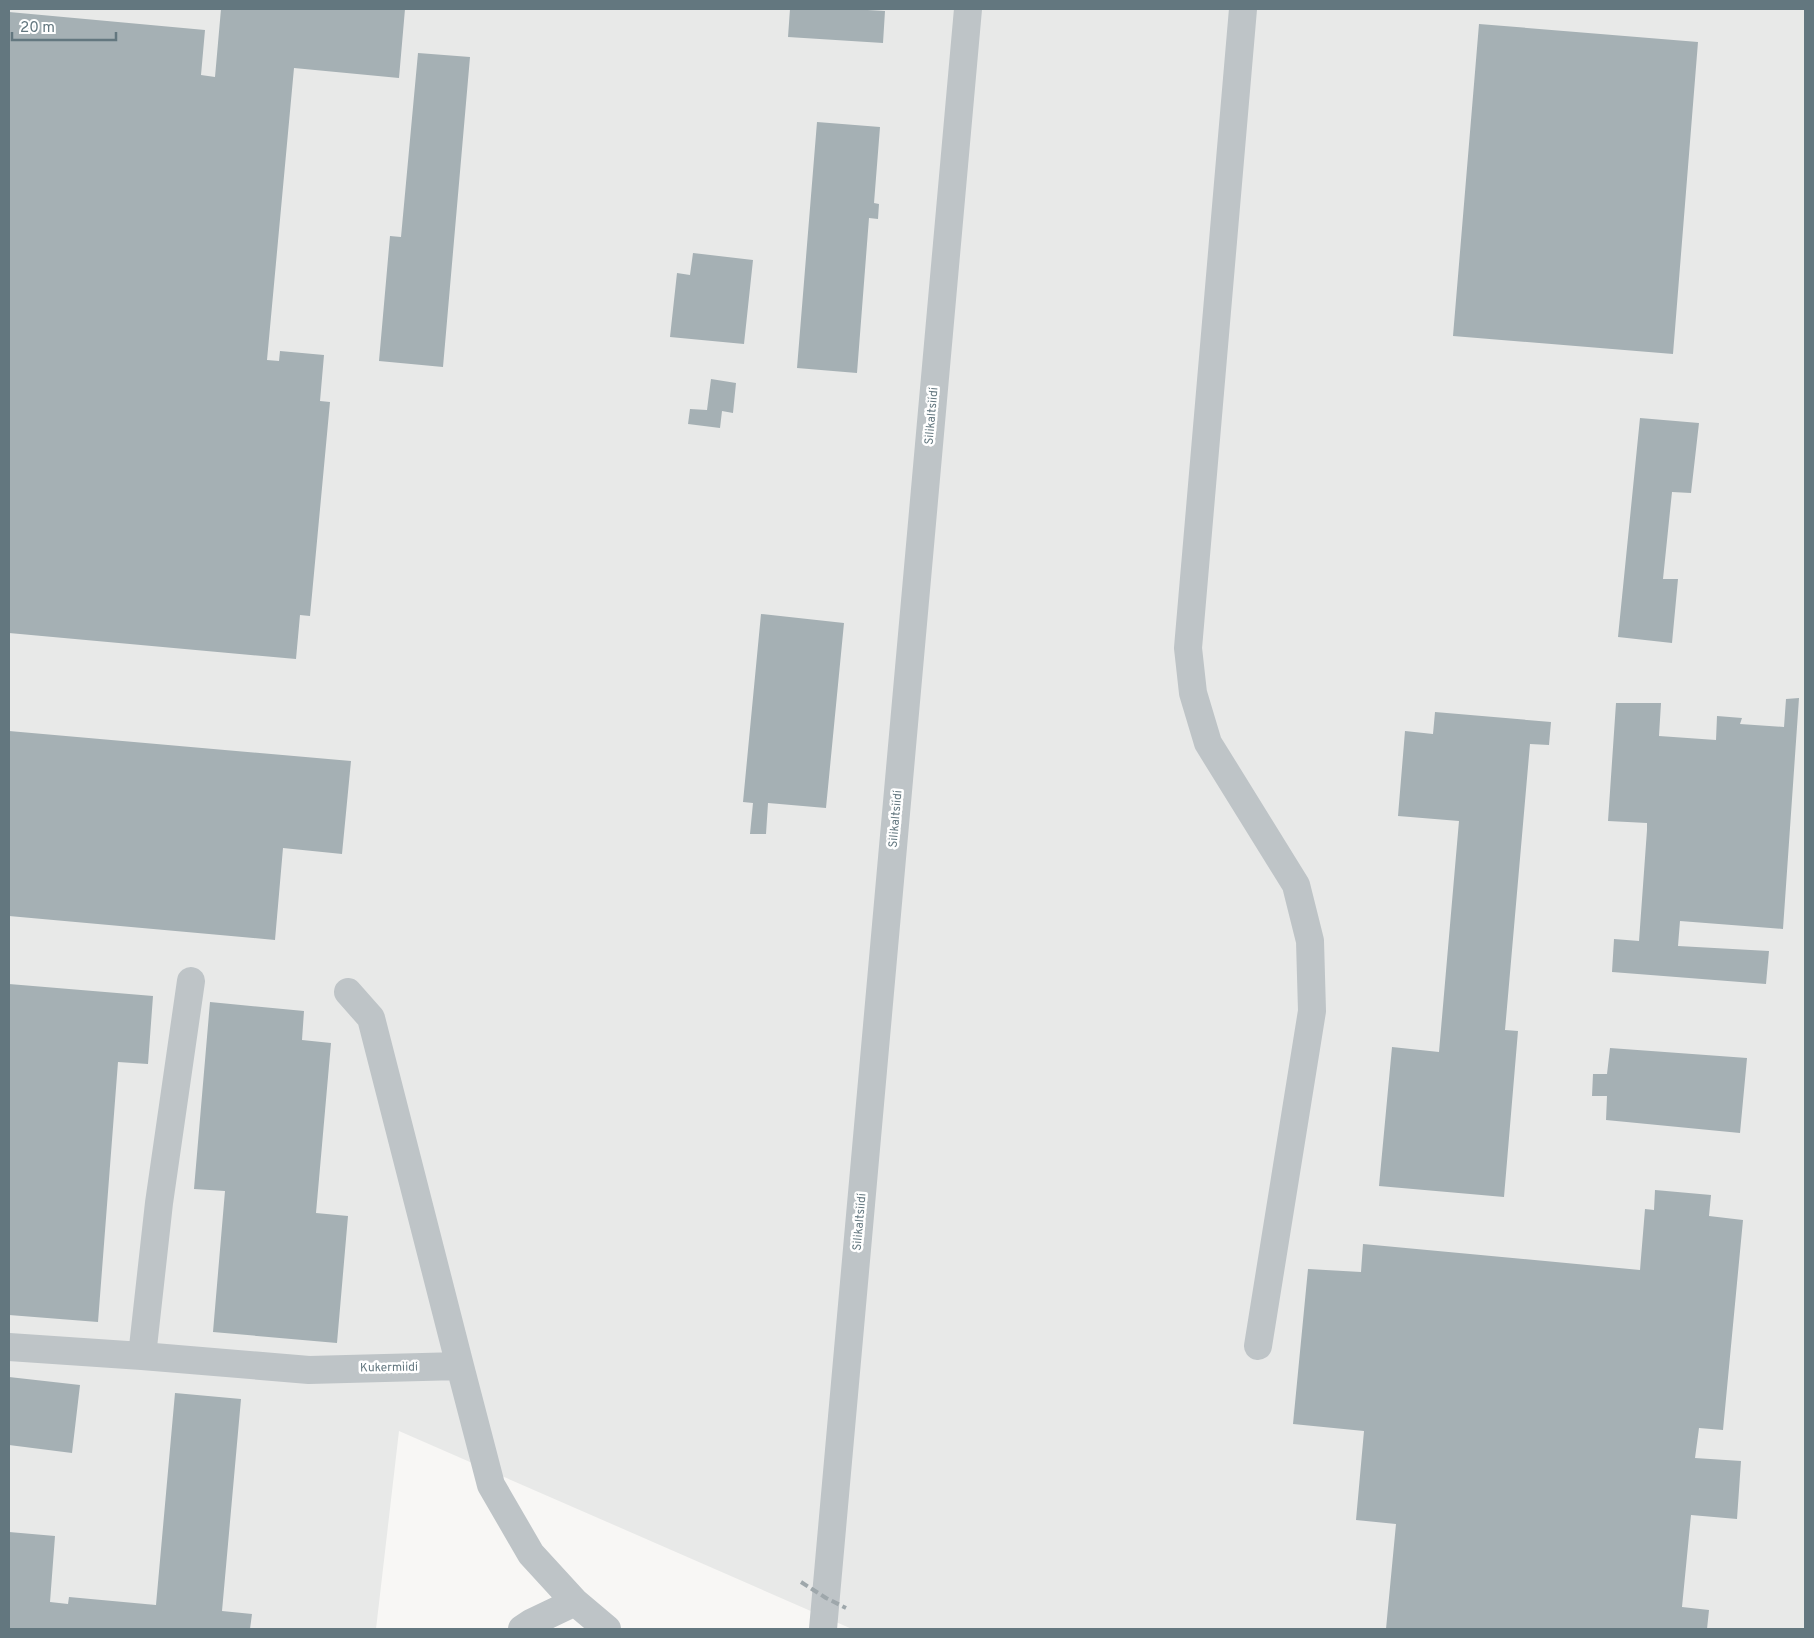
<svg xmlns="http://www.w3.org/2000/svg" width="1814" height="1638" viewBox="0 0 1814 1638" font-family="Overpass,sans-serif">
	<rect width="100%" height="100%" fill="#f8f7f5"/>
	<path fill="#e8e9e8" d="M9,9h1796v1620h-953l-453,-198 -23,198h-367z"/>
	<path fill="#a5b0b4" d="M221,9h184l-6,69 -105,-10 -27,292 12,1 1,-10 44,4 -4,46 10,1 -20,214 -10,-1 -4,44 -287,-26v-621l196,18 -4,45 14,2z
		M790,9h60l35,2 -2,32 -95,-6z
		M1479,24l219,18 -25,312 -220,-18z
		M418,53l52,4 -27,310 -64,-6 11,-125 11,1z
		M817,122l63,5 -6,76 5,1 -1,15 -9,-1 -12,155 -60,-5z
		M693,253l60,7 -9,84 -74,-7 7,-64 13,2z
		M711,379l25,4 -3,30 -11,-2 -2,17 -32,-4 2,-15 17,1z
		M1640,418l59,5 -8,70 -19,-1 -9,87h15l-6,64 -54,-6z
		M761,614l83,9 -18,185 -58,-5 -2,31h-16l3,-31 -10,-1z
		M1799,698l-16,231 -103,-8 -2,25 91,5 -3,33 -154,-12 2,-33 25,2 8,-111v-7l-39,-2 8,-118h45l-2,33 57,4 1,-24 25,2 -2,6 44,3 2,-28z
		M1435,712l116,10 -2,23 -19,-1 -25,286 13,1 -14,166 -125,-11 13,-139 47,5 20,-231 -61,-5 7,-85 28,3z
		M9,731l342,30 -9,93 -59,-6 -8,92 -266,-24z
		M9,984l144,12 -5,68 -30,-2 -20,260 -89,-7z
		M210,1002l94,9 -2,29 29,3 -15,170 32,3 -11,127 -124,-11 12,-141 -31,-2z
		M1610,1048l137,10 -7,75 -134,-13 1,-24h-15l1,-22h14z
		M1655,1190l56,5 -2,21 34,4 -20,210 -24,-2 -4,30 46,3 -4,58 -46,-4 -9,92 27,3 -2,19h-321l10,-105 -40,-4 8,-89 -71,-7 15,-155 53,3 2,-28 277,26 5,-61 9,1z
		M9,1377l71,8 -8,68 -63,-8z
		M175,1393l66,6 -19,212 30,3 -2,15h-241v-97l46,4 -5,66 18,2 1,-7 87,8z"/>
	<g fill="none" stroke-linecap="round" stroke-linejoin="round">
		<path stroke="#bec4c7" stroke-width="28" d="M1243,9l-55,639 5,45 15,50 88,142 14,56 2,70 -54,335
			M348,992l23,26 89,348
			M9,1347l133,9 167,14 151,-4 31,119 40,69 44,48 32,27
			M142,1356l17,-153 32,-222
			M522,1629l9,-6 44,-21
			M823,1629l145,-1620"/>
		<path stroke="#9ea7ab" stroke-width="4" stroke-dasharray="8 4" stroke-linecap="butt" d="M801,1582l25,16 20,10"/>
	</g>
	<g text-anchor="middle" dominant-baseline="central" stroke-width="5" stroke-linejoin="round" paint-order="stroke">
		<g font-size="12" fill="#63777f" stroke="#fff">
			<text transform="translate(932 416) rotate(-85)">Silikaltsiidi</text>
			<text transform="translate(896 819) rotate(-85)">Silikaltsiidi</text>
			<text transform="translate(860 1222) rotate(-85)">Silikaltsiidi</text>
			<text transform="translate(389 1368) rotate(-1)">Kukermiidi</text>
		</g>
	</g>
	<rect width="1814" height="1638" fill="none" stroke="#63777f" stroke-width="20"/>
	<path d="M12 32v8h104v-8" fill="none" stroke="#63777f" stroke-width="2.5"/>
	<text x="20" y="32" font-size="15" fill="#63777f" stroke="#ffffff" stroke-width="4" paint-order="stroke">20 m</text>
</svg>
